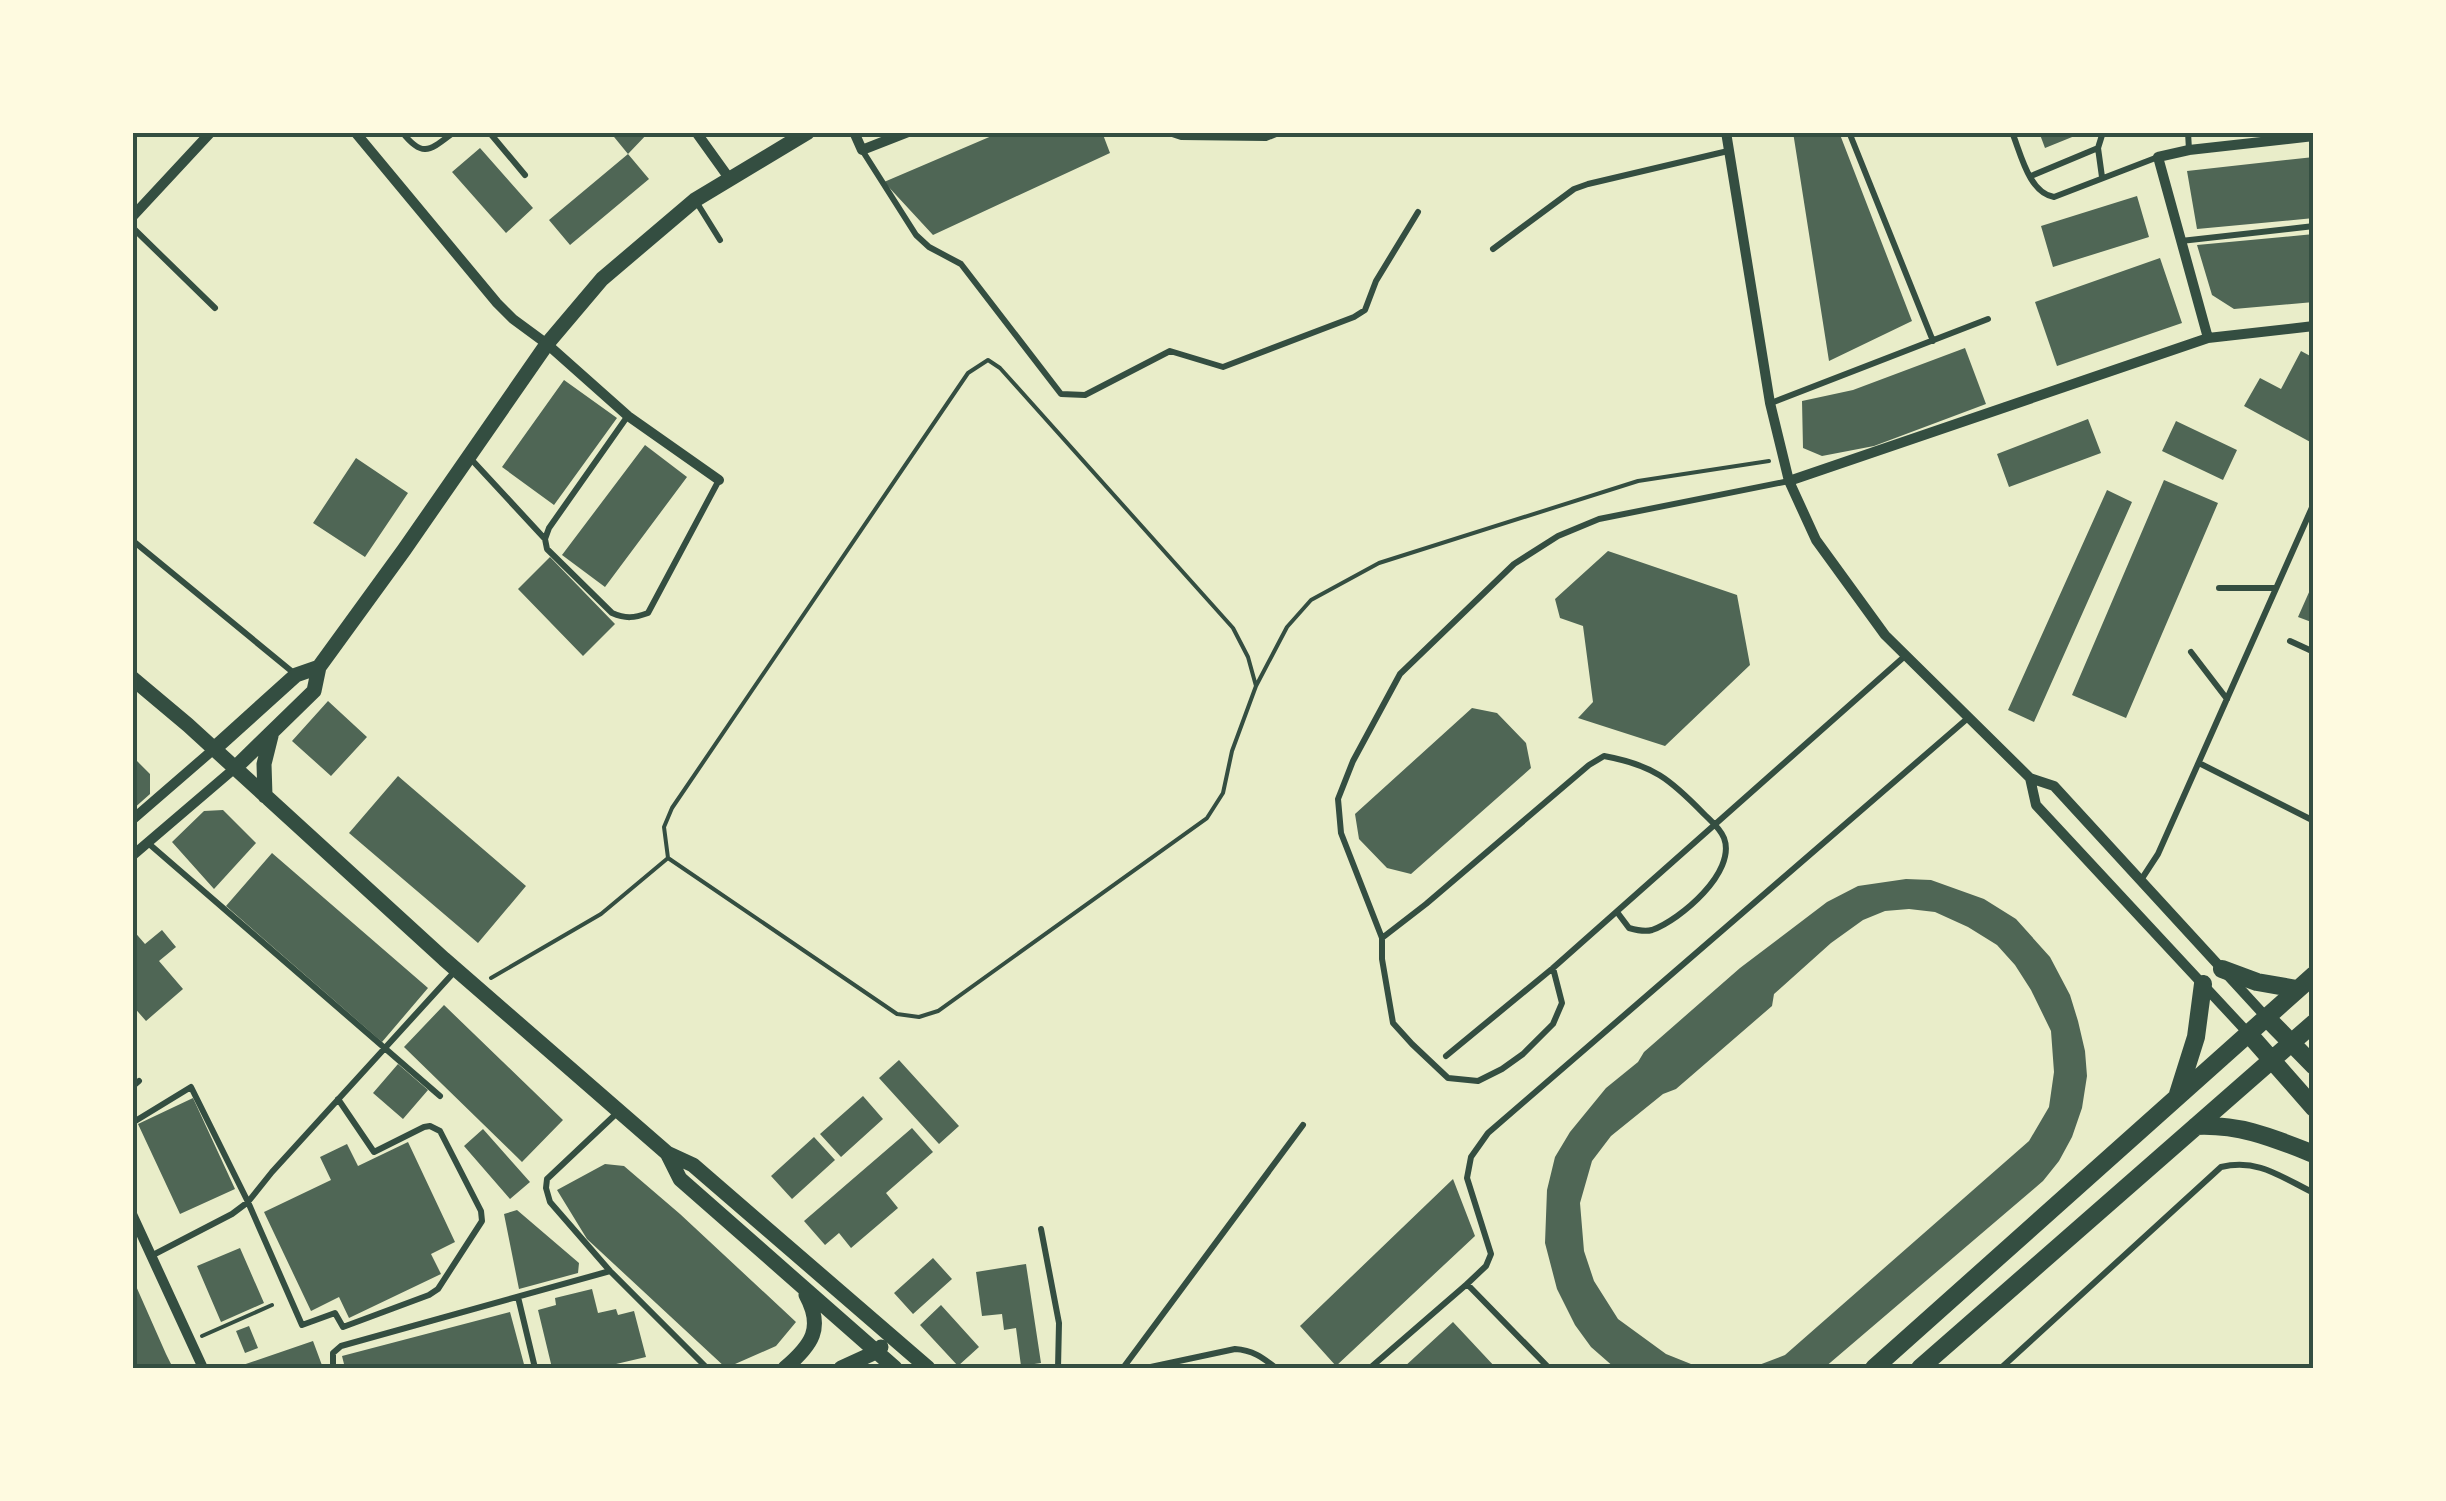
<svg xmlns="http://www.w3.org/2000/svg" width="2446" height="1501" viewBox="0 0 2446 1501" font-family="'PT Sans Narrow',sans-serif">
	<rect width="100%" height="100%" fill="#e9edc9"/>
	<path fill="#4f6655" d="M610,132h39l-21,22 21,25 -79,66 -21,-25 79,-66z
		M1001,132h101l8,21 -177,82 -49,-53z
		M1793,132h46l73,189 -83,40z
		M2039,132h43v1l-37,15z
		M480,148l53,60 -27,25 -54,-61z
		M2314,157v61l-117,11 -10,-58z
		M2137,196l12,41 -96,30 -12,-41z
		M2314,234v68l-80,7 -22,-14 -15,-50z
		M2160,258l22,65 -125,43 -22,-64z
		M1965,348l21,56 -112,42 -52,10 -19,-8 -1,-47 51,-11z
		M2301,351l13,7v86l-70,-38 16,-28 21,11z
		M564,380l53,38 -63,87 -52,-38z
		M2088,419l13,34 -92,34 -12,-33z
		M2176,421l61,29 -14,30 -61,-29z
		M645,445l42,32 -82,110 -43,-32z
		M356,458l52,35 -43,64 -52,-34z
		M2164,480l54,23 -92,215 -54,-23z
		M2107,490l25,12 -98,220 -26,-12z
		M1608,551l129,44 13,70 -85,81 -87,-28 15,-16 -10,-76 -23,-8 -5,-19z
		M550,557l65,67 -32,32 -65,-67z
		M2314,581v42l-16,-6z
		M328,701l39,36 -36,39 -39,-35z
		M1472,708l25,5 29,30 5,25 -120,106 -24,-6 -28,-29 -4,-25z
		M132,756l18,18v20l-18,16z
		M398,776l128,110 -48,57 -129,-110z
		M223,810l33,33 -42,46 -42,-47 32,-31z
		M272,853l156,135 -46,54 -156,-136z
		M1906,879l25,1 53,19 32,20 34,38 20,38 8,26 7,30 2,25 -5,32 -10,29 -13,24 -16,20 -219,187h-73l34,-13 244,-214 20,-34 5,-35 -3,-41 -20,-41 -16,-25 -18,-20 -29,-18 -33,-15 -26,-3 -24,2 -22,9 -32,23 -57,51 -2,12 -96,83 -13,5 -52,42 -19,25 -12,42 4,48 10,30 24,38 48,35 35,14h-86l-24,-21 -16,-22 -18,-36 -12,-46 2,-53 8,-33 15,-25 36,-44 32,-26 6,-10 96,-84 87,-66 31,-16z
		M132,929l13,15 17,-14 14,17 -17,14 24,28 -37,32 -14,-16z
		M444,1005l119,115 -41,42 -118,-115z
		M899,1060l60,66 -20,18 -60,-66z
		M398,1064l30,26 -25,29 -30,-26z
		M863,1096l20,23 -42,38 -21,-23z
		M193,1098l42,91 -55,25 -42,-90z
		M912,1128l21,24 -47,41 12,15 -47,40 -12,-15 -14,12 -21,-24z
		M483,1129l47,53 -20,17 -46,-53z
		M814,1137l21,23 -43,39 -21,-23z
		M408,1142l47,100 -24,12 10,20 -92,44 -10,-21 -28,14 -47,-99 67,-32 -11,-23 27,-13 11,22z
		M605,1164l19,2 56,48 116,108 -20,24 -50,22 -139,-129 -30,-49z
		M1453,1179l22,57 -139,130 -36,-40z
		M517,1210l62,53 -1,10 -59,16 -15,-75z
		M240,1248l24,55 -43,19 -24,-56z
		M933,1258l19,21 -39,35 -19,-21z
		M1026,1264l15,99 -20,3 -5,-38 -12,2 -2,-16 -20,2 -6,-44z
		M132,1277l34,77 7,14h-41z
		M592,1289l6,24 18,-4 2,6 16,-4 12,46 -47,11h-47l-14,-58 18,-5 -1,-7z
		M941,1305l38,42 -21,19 -38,-41z
		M510,1312l15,56h-180l-3,-12z
		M1453,1322l43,46h-93z
		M249,1326l9,22 -13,5 -9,-22z
		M313,1341l10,27h-89z"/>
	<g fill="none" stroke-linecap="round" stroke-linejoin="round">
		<path stroke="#344e41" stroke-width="4" d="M1256,686l31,-59 24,-27 68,-37 259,-82 131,-20
			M491,978l110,-64 67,-56 229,156 22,3 19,-6 269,-193 16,-25 9,-42 24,-65 -8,-29 -15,-29 -233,-260 -12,-8 -20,13 -296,435 -8,19 4,31
			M202,1336l70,-31"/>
		<path stroke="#344e41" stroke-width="6" d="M402,132c21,27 28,18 52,0
			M489,132l36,43
			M1166,132l15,5 85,1 15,-6
			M1849,132l84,209
			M2012,132c9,22 17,61 42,65l104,-40
			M2188,132l1,18
			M862,150l54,85 13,12 32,17 100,130 24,1 85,-44 53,16 131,-50 11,-7 11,-29 42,-69
			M2031,176l67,-28
			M2102,177l-4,-29 5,-16
			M697,203l23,37
			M132,227l83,81
			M2181,241l133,-15
			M1493,249l81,-60 14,-5 140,-33
			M1771,403l217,-84
			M627,417l-78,111 -4,11 2,10 65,64c14,6 22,5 36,0l71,-133
			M471,459l74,80
			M132,540l163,134
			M2219,588h57
			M2290,641l24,11
			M2191,652l36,47
			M2199,763l115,58
			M148,843l292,253
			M2141,880l17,-26 156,-351
			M1382,938l44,-34 163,-139 15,-9c49,9 66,23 100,58 7,7 16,14 20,24 13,34 -44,82 -72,92 -7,2 -16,0 -23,-2l-12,-16
			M1553,968l9,35 -9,21 -30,30 -21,15 -24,12 -30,-3 -36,-34 -19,-21 -11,-64v-21l-41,-105 -3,-34 15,-38 47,-87 114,-110 44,-28 41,-17 190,-38
			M1446,1056l107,-88 352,-312
			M132,1087l7,-6
			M618,1112l-71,67 -1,9 4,14 60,69 97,97
			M132,1123l59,-36 57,115 54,123 33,-12 8,14 86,-32 9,-6 44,-68 -1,-10 -41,-80 -10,-5 -6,1 -50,25 -36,-53
			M1041,1229l18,94 -1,45
			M151,1256l81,-42 16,-12 24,-30 184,-202
			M1467,1284l19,-18 5,-12 -24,-76 4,-21 17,-24 480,-415
			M518,1297l17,71
			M333,1368v-15l8,-7 269,-75
			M1123,1368l180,-243
			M1146,1368l89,-19c18,1 28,9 41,19
			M1370,1368l97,-84 82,84
			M2001,1368l220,-201c37,-9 60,10 93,26"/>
		<path stroke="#344e41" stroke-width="10" d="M355,132l142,171 16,16 34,25 81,72 91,64
			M696,132l33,46
			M854,132l8,18 46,-18
			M1726,132l44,271 19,78 27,59 69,95 145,143 24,8 212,231
			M132,217l79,-85
			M2208,338l-50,-181 31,-7 125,-14
			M1789,481l419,-143 106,-12
			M2030,778l6,27 212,228
			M132,820l82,-71
			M132,856l103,-88
			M132,1214l71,154"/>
		<path stroke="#344e41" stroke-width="15" d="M132,678l56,47 256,234 223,194 26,12 235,203
			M214,749l82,-74 23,-8
			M235,768l79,-77 5,-24 85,-117 143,-206 55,-65 93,-79 113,-68
			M265,796l-1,-32 7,-28
			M667,1153l13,26 215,189
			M785,1368c27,-23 39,-40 21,-73
			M841,1368l35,-16 5,-5"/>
		<path stroke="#344e41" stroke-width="18" d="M2222,969l35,13 40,7
			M2266,1017l48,49
			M2248,1033l66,75
			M2178,1094l18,-57 7,-53
			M2196,1126c45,-2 77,12 118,28
			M1874,1368l440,-393
			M1920,1368l394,-345"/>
	</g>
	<rect width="2446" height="1501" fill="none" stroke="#fefae0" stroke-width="270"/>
	<rect x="135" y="135" width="2176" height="1231" fill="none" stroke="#344e41" stroke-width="4"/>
</svg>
